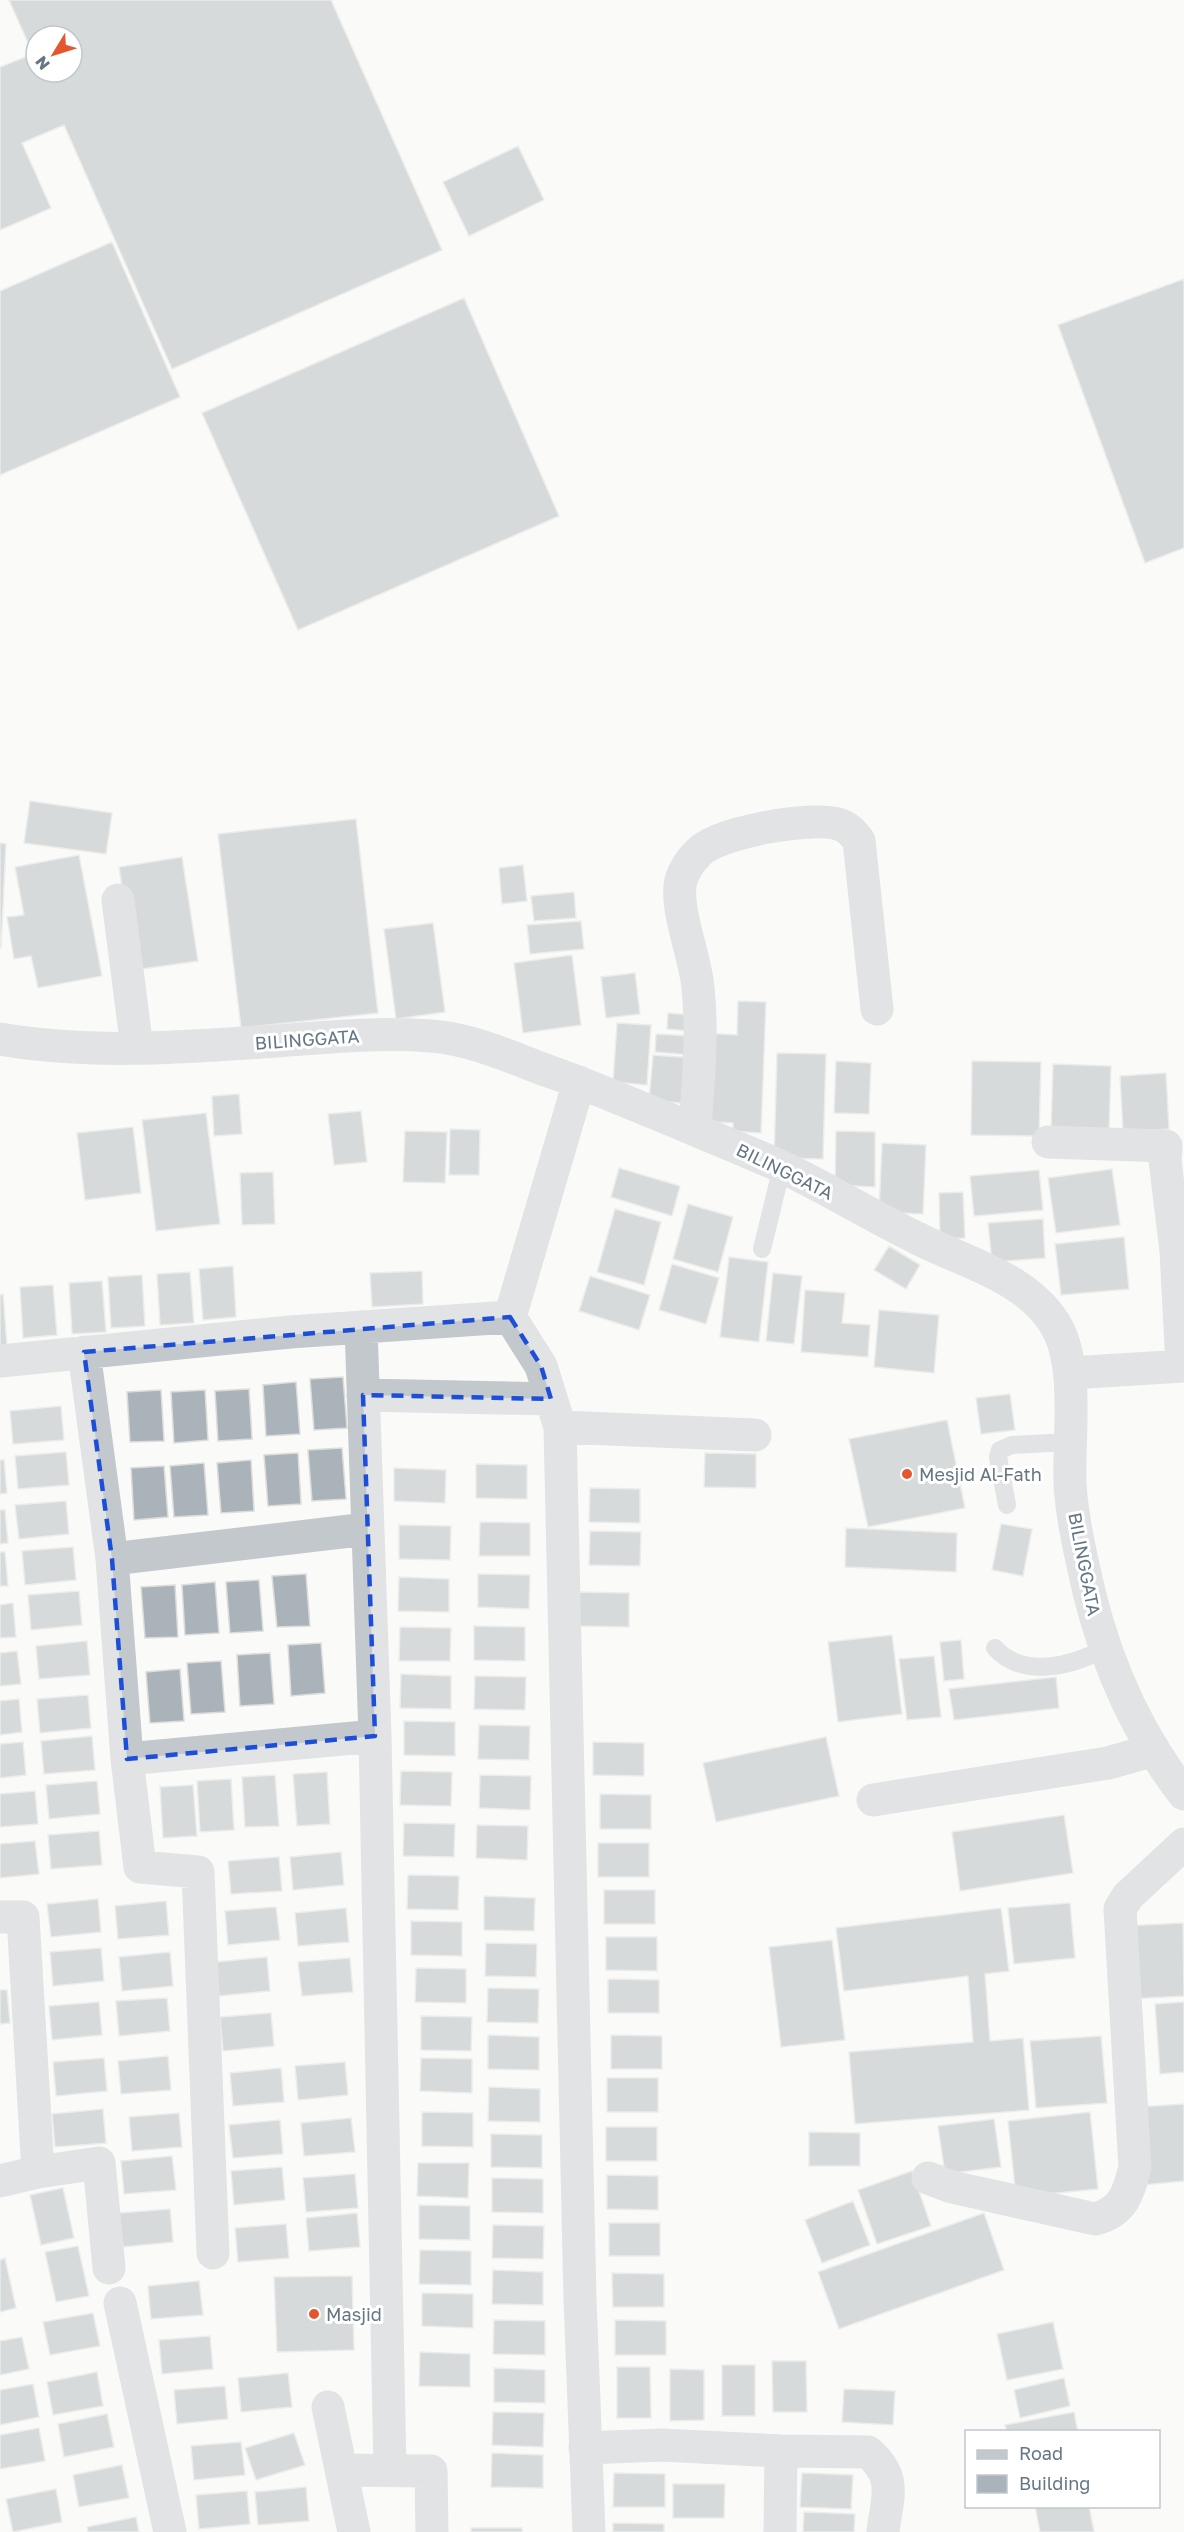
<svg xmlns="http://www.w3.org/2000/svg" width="1184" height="2532" viewBox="0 0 1184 2532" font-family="'Golos Text',sans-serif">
	<rect width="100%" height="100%" fill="#fafaf8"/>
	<path fill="#aab3b9" stroke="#dcdcda" stroke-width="1.5" fill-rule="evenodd" d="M9,0h322l111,250 -270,119 -108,-244 -42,18 29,65 -51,22v-163l33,-13zM36,36h36v36h-36z
		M518,146l26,54 -75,36 -26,-54z
		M112,242l68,155 -180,78v-184z
		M1184,279v269l-39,15 -87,-238z
		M464,298l95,218 -261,114 -96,-217z
		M30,801l82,12 -6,41 -82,-11z
		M356,819l22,194 -137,15 -23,-194z
		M0,843l6,1 -5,104h-1z
		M79,855l23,121 -64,12 -7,-32 -17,3 -7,-42 17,-2 -9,-48z
		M182,857l16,104 -63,9 -16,-103z
		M523,865l4,36 -25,3 -3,-36z
		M574,892l2,26 -42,3 -3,-25z
		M581,921l3,28 -54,5 -3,-29z
		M433,923l12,89 -49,7 -12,-90z
		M572,955l9,70 -58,8 -9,-70z
		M635,973l5,41 -34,4 -5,-41z
		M738,1001l28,1 -5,131 -28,-2v-8l-31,-2 3,-88 32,2z
		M668,1013l23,2 -2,16 -22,-2z
		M617,1023l34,2 -4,60 -34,-3z
		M656,1034l36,2 -1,19 -36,-3z
		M777,1053l49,1 -3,105 -49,-1z
		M653,1055l41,3 -4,46 -41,-4z
		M836,1061l35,2 -2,51 -35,-1z
		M972,1061l69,1 -2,74 -68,-1z
		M1053,1064l58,2 -2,66 -58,-2z
		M1166,1073l3,56 -46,3 -3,-56z
		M239,1094l3,40 -28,2 -2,-40z
		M361,1111l6,51 -33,3 -6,-51z
		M206,1113l14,111 -64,7 -14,-111z
		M133,1127l8,66 -56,7 -8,-67z
		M450,1129l30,1 -1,45h-30z
		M405,1131l42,1 -2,51 -42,-1z
		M836,1131l39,1v55l-40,-2z
		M882,1143l44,2 -3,69 -44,-2z
		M619,1168l61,18 -8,30 -61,-19z
		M1112,1169l8,56 -64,8 -8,-55z
		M1039,1170l4,40 -69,6 -4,-40z
		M273,1172l2,52 -33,1 -2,-52z
		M963,1192l2,46 -25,1 -1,-46z
		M688,1204l45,13 -15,55 -45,-13z
		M615,1209l46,13 -17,63 -47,-13z
		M1043,1219l2,39 -53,4 -4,-39z
		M1124,1237l5,52 -68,6 -6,-51z
		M889,1246l31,19 -14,24 -32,-19z
		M729,1257l39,5 -9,80 -39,-5z
		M672,1264l47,14 -13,46 -47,-14z
		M233,1266l3,51 -33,3 -4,-51z
		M422,1271l1,33 -51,3 -2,-34z
		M190,1272l4,51 -34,2 -3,-51z
		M773,1273l29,3 -8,68 -28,-3z
		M142,1275l3,51 -34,2 -3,-51z
		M590,1276l60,19 -11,35 -60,-19z
		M102,1281l4,51 -34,2 -3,-51z
		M53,1285l4,50 -34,3 -3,-51z
		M805,1290l40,3 -3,30 28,2 -2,32 -67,-5z
		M3,1294l4,51 -7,1v-51z
		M879,1310l60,5 -5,58 -60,-6z
		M343,1377l4,51 -33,2 -4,-51z
		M296,1382l4,52 -34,2 -3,-51z
		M249,1389l3,50 -34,2 -3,-50z
		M161,1390l3,51 -34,1 -3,-50z
		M205,1390l3,50 -34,3 -3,-51z
		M1010,1394l5,36 -34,4 -5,-36z
		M61,1406l3,34 -51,4 -3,-33z
		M947,1420l18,88 -97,19 -19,-88z
		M342,1448l4,51 -34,2 -4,-51z
		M66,1452l3,33 -51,4 -3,-33z
		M298,1453l3,51 -33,2 -4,-51z
		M705,1453l51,1v34l-52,-1z
		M0,1460h4l3,33 -7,1z
		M251,1460l3,51 -33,2 -4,-50z
		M204,1463l4,52 -34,2 -4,-51z
		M476,1464l51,1v34l-51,-1z
		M164,1466l4,51 -34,3 -3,-52z
		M394,1468l52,2 -1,33 -51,-2z
		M590,1488l50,1v34l-51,-1z
		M66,1501l3,33 -50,5 -4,-34z
		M0,1510h5l3,33 -8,1z
		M480,1522l50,1v33h-51z
		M1001,1524l31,5 -9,47 -31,-6z
		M399,1525l52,1 -1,34 -51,-1z
		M846,1528l111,5 -1,39 -111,-5z
		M590,1531l51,1 -1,34 -51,-1z
		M73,1547l3,33 -51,5 -3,-34z
		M0,1552h5l3,34h-8z
		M306,1574l4,52 -33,1 -5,-51z
		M478,1574l52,1 -1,34 -51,-2z
		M399,1577l50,2v33l-51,-1z
		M259,1580l4,51 -33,2 -4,-51z
		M215,1582l4,51 -34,2 -3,-50z
		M175,1585l3,52 -33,1 -4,-51z
		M79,1591l3,34 -51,5 -3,-35z
		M579,1592l50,1v34l-51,-1z
		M13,1603l3,34 -16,1v-33z
		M474,1626l51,1v34l-51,-1z
		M400,1627l51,1 -1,33h-51z
		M892,1635l10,79 -64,8 -10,-80z
		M961,1640l3,39 -20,2 -4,-39z
		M87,1641l3,34 -51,4 -3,-33z
		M321,1643l4,50 -34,3 -3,-51z
		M17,1651l4,33 -21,2v-33z
		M270,1653l4,51 -34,2 -3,-51z
		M934,1656l7,61 -34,3 -8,-61z
		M221,1661l4,51 -34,2 -4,-51z
		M180,1669l4,52 -34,2 -4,-51z
		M401,1674l50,2v33l-51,-1z
		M475,1676l51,1 -1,33 -51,-1z
		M1056,1677l3,31 -105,12 -5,-31z
		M88,1695l3,33 -51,5 -3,-34z
		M19,1699l3,33 -22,3v-34z
		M404,1721l51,1v34l-51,-1z
		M479,1725l51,1 -1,34 -51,-1z
		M92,1736l3,34 -51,4 -3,-33z
		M826,1737l13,59 -123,26 -13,-59z
		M23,1742l3,33 -26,3v-34z
		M593,1742l51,1v33l-51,-1z
		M401,1771l51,1 -1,34 -51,-1z
		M327,1772l3,52 -33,2 -4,-52z
		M275,1775l4,51 -34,1 -3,-50z
		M480,1775l51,1 -1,34 -51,-2z
		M231,1779l3,51 -34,2 -3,-51z
		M97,1781l3,33 -51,5 -3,-34z
		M193,1785l4,51 -34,2 -3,-51z
		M35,1791l3,33 -38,3v-33z
		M600,1794l51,1v34h-51z
		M1064,1815l9,58 -113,18 -8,-59z
		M404,1823l51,1 -1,33 -51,-1z
		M477,1825l51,1 -1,34 -51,-2z
		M99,1831l3,34 -51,4 -3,-34z
		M35,1841l4,33 -39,4v-34z
		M598,1843h51v34h-51z
		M341,1852l3,33 -51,5 -3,-33z
		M279,1857l3,34 -51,3 -3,-33z
		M408,1875l51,1 -1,34 -51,-1z
		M604,1890h51v34h-51z
		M484,1896l51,2 -1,33 -50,-1z
		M98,1899l3,33 -50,5 -4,-33z
		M166,1901l3,34 -51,4 -3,-33z
		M1070,1903l5,55 -61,6 -6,-56z
		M276,1907l4,33 -52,5 -3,-34z
		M346,1908l3,34 -51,4 -3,-33z
		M1001,1908l8,63 -24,3 5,67 33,-3 6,72 -174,14 -6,-72 124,-10 -5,-66 -124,15 -8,-63z
		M411,1921l51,1v34l-51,-1z
		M1183,1923l1,73 -54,3 -5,-73z
		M606,1937h51v34l-51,-1z
		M832,1940l13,100 -64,7 -12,-100z
		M486,1943l51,1 -1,33 -51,-1z
		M101,1948l3,33 -51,5 -3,-34z
		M170,1952l3,34 -51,5 -3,-34z
		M267,1957l3,34 -51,5 -3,-34z
		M350,1958l3,34 -51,4 -4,-34z
		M416,1968l50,1v34l-51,-1z
		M608,1979l51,1v33h-51z
		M488,1988l51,1 -1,34 -51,-1z
		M0,1990h7l3,33 -10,1z
		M167,1998l3,33 -51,5 -3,-35z
		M99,2002l3,33 -50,5 -3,-34z
		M1184,2002v70l-24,2 -5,-70z
		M271,2013l3,33 -51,5 -3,-34z
		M421,2016l51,1 -1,34 -50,-1z
		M488,2035l51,2v33l-51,-1z
		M611,2035l51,1v33h-51z
		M1101,2036l6,67 -71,5 -6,-67z
		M168,2056l3,34 -50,4 -3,-33z
		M104,2058l3,33 -51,5 -3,-34z
		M421,2058l51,1v34l-52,-2z
		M345,2062l3,33 -50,5 -3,-34z
		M281,2068l3,34 -51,4 -3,-33z
		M607,2078h51v34h-51z
		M489,2087l51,2v33l-52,-1z
		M1184,2104v77l-41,4 -6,-78z
		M103,2109l3,34 -51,4 -3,-33z
		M422,2112l51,1v34l-51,-1z
		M1090,2112l8,77 -82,8 -8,-76z
		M179,2113l3,34 -50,4 -3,-34z
		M351,2118l4,34 -51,4 -3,-33z
		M994,2119l7,48 -56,7 -7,-48z
		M280,2120l3,34 -50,4 -4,-33z
		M606,2127h51v34h-51z
		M809,2132l51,1v33h-51z
		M491,2134l51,1v33l-51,-1z
		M172,2156l4,34 -52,4 -3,-33z
		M418,2163h51l-1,35 -51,-2z
		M282,2167l3,33 -51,5 -3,-34z
		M912,2171l19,55 -54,18 -19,-54z
		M355,2174l3,34 -52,4 -3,-34z
		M607,2175l51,1v34l-51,-1z
		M492,2178l51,1v34l-51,-1z
		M63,2188l11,50 -33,7 -11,-50z
		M853,2201l17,44 -48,18 -17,-43z
		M419,2205l51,1v34l-51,-1z
		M170,2209l3,33 -50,5 -4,-34z
		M357,2213l3,34 -51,4 -3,-33z
		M984,2213l20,57 -165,59 -21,-57z
		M609,2223h51v33h-51z
		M286,2224l3,34 -51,4 -3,-34z
		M493,2225l51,1 -1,33 -51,-1z
		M78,2246l11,50 -33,6 -11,-50z
		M420,2250l51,1v34l-52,-1z
		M5,2258l11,50 -16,4v-52z
		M493,2270l50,2v33l-51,-1z
		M612,2273l52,1v33h-51z
		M352,2276l2,74 -77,2 -3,-75z
		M199,2281l4,34 -52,4 -3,-33z
		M422,2293l51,1v34l-51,-2z
		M93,2313l7,33 -50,9 -7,-33z
		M494,2320l51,1v34l-52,-1z
		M615,2320l51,1v34h-51z
		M1053,2322l10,47 -56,11 -10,-46z
		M210,2336l3,33 -51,5 -3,-34z
		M22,2337l7,32 -29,6v-34z
		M420,2352l50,2v33l-51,-1z
		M772,2361h34l1,51h-34z
		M722,2365h33v51h-33z
		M617,2367h33l1,51h-34z
		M494,2368l51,2v33l-51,-1z
		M670,2369l34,1v50l-34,1z
		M97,2372l6,34 -50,9 -6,-33z
		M288,2373l4,34 -51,5 -3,-34z
		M1064,2378l6,28 -50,12 -6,-28z
		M33,2384l6,33 -39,8v-35z
		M225,2386l3,33 -51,5 -3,-34z
		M844,2389l51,2 -2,34 -51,-3z
		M493,2412l51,1 -1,34 -51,-2z
		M1074,2412l4,20h-71l-2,-7z
		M107,2414l7,33 -50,10 -6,-33z
		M39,2428l6,33 -45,8v-34z
		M294,2433l11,32 -49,15 -11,-32z
		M241,2442l4,33 -51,5 -3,-34z
		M492,2453l51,2v33l-52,-1z
		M122,2465l7,33 -50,9 -6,-32z
		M614,2473l51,1v33h-52z
		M802,2473l51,2 -2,34 -51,-2z
		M673,2484h52l-1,34h-51z
		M306,2487l3,34 -51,4 -3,-33z
		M56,2489l6,33 -49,10 -7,-33z
		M247,2491l3,33 -51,5 -3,-34z
		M1035,2506h54l5,26h-54z
		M804,2512l51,2 -1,18h-51z
		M136,2517l3,15h-51l-1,-5z
		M613,2523l51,1v8h-51z
		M471,2528h51v4h-51z"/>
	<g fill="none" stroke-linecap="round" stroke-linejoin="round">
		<path stroke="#c3c8cc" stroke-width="18" d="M762,1249l20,-82
			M1007,1505l-9,-48 2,-7 12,-5 58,-3
			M995,1648c28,31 77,18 109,1"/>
		<path stroke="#c3c8cc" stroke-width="33" d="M118,900l19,148
			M0,1039c90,16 186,8 277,2 51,-4 103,-9 154,-5 41,3 79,21 117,35 41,14 81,32 121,48 38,16 76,31 113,48 47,22 91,50 137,72 47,24 107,38 136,85 25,40 13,115 15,161 2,27 7,54 13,80 17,84 48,161 101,229
			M695,1130c3,-47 8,-95 3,-142 -2,-30 -24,-80 -17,-108 3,-9 10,-20 17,-27 19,-21 113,-37 140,-29 10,3 15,9 21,17l18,168
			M1048,1142l118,4 -1,14 11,91 6,115
			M510,1317l31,49 19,61 20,872 9,233
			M361,1327l14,409 15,735
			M84,1352l28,207 15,200 248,-23
			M0,1361l290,-29 220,-15 69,-235
			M1070,1373l114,-7
			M363,1395l188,4
			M560,1427l195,8
			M112,1559l255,-30
			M127,1759l13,108 58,5 15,381
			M873,1800l235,-37 46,-13
			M0,1917h23l15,255 -38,9
			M38,2172l61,-9 10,105
			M928,2178l24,9 143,32c28,-7 33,-25 40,-51l-15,-259 8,-13 56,-52
			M120,2303l50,229
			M328,2407l26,125
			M585,2448l77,-3 119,6 87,1c30,26 19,45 15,80
			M342,2470l89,1 1,61
			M780,2532l1,-81"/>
	</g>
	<path d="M0 0H1184V2532H0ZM510,1317l31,49 10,33 -188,-4 12,341 -248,23 -15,-200 -28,-207z" fill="#fafaf8" fill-opacity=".55" fill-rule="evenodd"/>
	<path fill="none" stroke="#1d4ed8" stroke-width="4.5" stroke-dasharray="12 8" stroke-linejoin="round" d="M510,1317l31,49 10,33 -188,-4 12,341 -248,23 -15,-200 -28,-207z"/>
	<g fill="#e4572e" stroke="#fff" stroke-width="2">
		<circle cx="907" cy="1474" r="6"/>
		<circle cx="314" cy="2314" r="6"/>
	</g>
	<g text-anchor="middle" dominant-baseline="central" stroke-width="6" stroke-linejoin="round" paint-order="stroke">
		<g font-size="18" fill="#657683" stroke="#fff">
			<text transform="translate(307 1039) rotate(-4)">BILINGGATA</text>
			<text transform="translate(785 1171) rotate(26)">BILINGGATA</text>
			<text transform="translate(1085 1564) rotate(79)">BILINGGATA</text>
		</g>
		<g font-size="18" fill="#657683" stroke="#fff" text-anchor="start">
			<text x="919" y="1474">Mesjid Al-Fath</text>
			<text x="326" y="2314">Masjid</text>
		</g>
	</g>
	<rect x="965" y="2430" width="195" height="78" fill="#ffffff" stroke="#c1c8cd" stroke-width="1.5"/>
	<rect x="977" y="2450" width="30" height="9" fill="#c3c8cc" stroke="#c1c8cd" stroke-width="1.5"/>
	<text x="1019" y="2460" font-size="18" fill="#657683">Road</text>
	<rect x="977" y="2475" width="30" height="18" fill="#aab3b9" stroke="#c1c8cd" stroke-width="1.5"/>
	<text x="1019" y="2490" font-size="18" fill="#657683">Building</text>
	<g transform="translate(54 54) rotate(232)"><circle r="28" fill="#ffffff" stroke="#c1c8cd" stroke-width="1.5"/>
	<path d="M0-4.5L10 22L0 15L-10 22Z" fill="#e4572e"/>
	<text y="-9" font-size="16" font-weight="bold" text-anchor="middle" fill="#657683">N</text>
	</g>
</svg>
